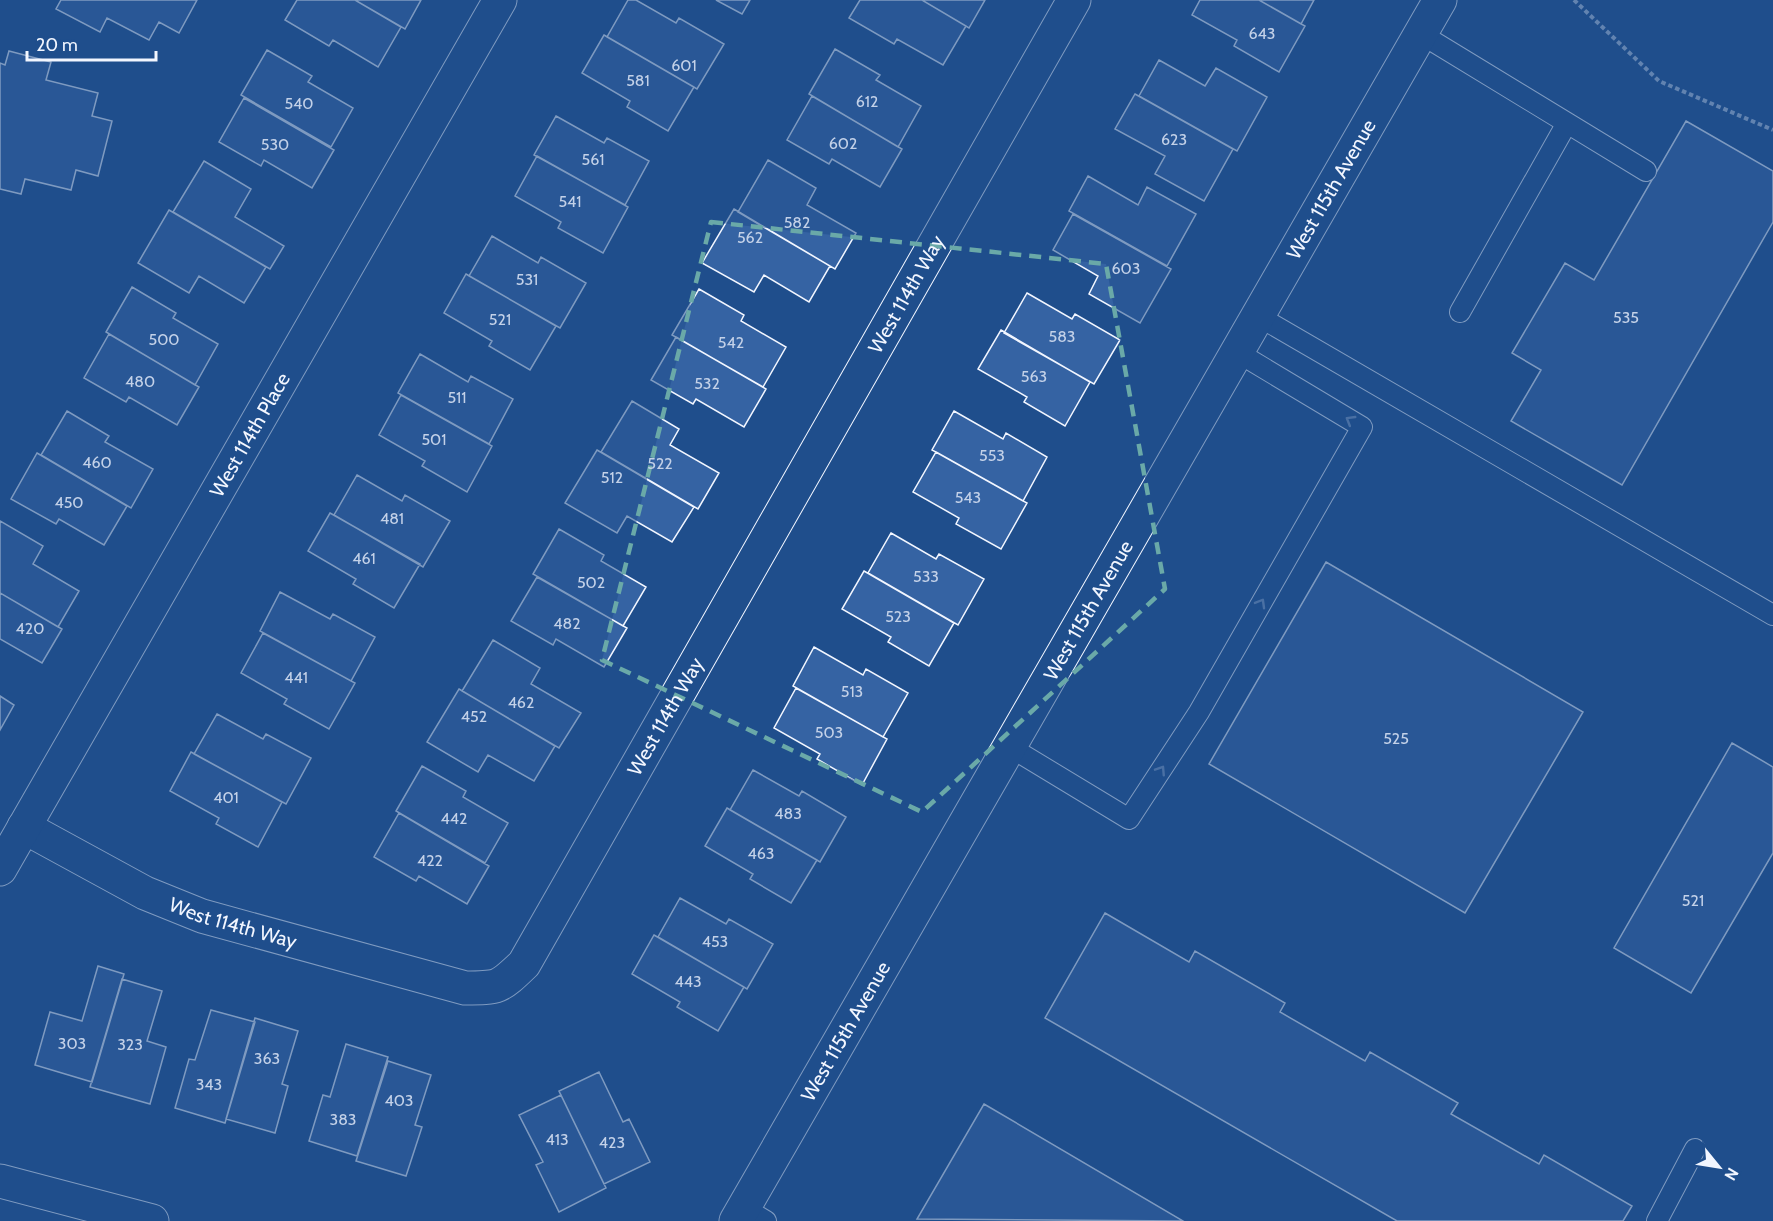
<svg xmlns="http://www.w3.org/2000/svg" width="1773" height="1221" viewBox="0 0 1773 1221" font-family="Cabin,sans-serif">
	<rect width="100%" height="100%" fill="#1f4e8c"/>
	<path fill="#3563a3" stroke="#f2f6ff" stroke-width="1.5" d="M61,0h136l-18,33 -20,-11 -10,18 -42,-22 -7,14 -44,-23z
		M297,0h58l46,27 -23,40 -45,-27 -4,6 -44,-26z
		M355,0h66l-16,29z
		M628,0h8l40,23 3,-5 45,26 -27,45 -90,-52z
		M716,0h34l-8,14z
		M860,0h62l44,26 -23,39 -46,-26 -3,5 -45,-26z
		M922,0h63l-16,28z
		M1200,0h59l46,26 -26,46 -45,-26 3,-6 -45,-25z
		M1259,0h55l-13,24z
		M604,35l90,52 -26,44 -41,-24 3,-6 -48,-28z
		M835,49l45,26 -4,5 45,26 -23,41 -89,-53z
		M267,50l45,26 -4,6 45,26 -22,39 -90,-52z
		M9,51l42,11 -5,18 52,13 -6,23 20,5 -14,55 -22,-6 -5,20 -46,-11 -4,15 -21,-5v-126l5,2z
		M1159,60l46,26 11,-18 51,29 -30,54 -98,-55z
		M1135,94l98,55 -29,52 -49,-27 10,-18 -50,-27z
		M812,96l90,53 -22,38 -48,-28 -3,5 -42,-24z
		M244,98l90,52 -22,38 -48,-28 -3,6 -42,-24z
		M556,116l48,27 3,-5 42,23 -24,44 -91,-50z
		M1686,121l87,50v51l-151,263 -111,-64 30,-51 -29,-17 53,-90 29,17z
		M537,156l91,51 -25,46 -45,-25 3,-6 -46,-26z
		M768,160l48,28 -9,17 49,28 -21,36 -97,-57z
		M204,161l47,28 -16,28 49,29 -14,23 -97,-57z
		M1088,176l50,29 9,-18 49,27 -29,52 -98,-55z
		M734,209l96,57 -21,36 -45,-27 -10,17 -52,-29z
		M169,210l97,57 -22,36 -45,-27 -10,17 -51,-30z
		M1073,214l98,55 -31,54 -51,-29 9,-18 -45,-26z
		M492,236l46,27 3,-6 45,26 -26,45 -91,-52z
		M466,274l90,52 -26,44 -41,-24 3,-5 -48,-28z
		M132,287l44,26 -3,5 45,26 -23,41 -89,-53z
		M699,289l45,26 -3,6 45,26 -23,40 -91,-52z
		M1027,293l45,26 3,-5 45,26 -26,44 -90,-51z
		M1001,330l89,52 -25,44 -41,-24 3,-5 -49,-28z
		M109,334l90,53 -22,38 -48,-28 -3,5 -42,-24z
		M676,337l90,52 -22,38 -48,-28 -3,5 -42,-24z
		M420,354l48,28 3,-6 42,23 -24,45 -91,-51z
		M401,395l91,51 -25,46 -45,-26 3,-5 -46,-26z
		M632,401l47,28 -9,16 49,28 -21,36 -97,-57z
		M67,411l42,25 -4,6 48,27 -22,39 -90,-53z
		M954,411l49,28 3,-6 41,24 -24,44 -91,-51z
		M597,450l97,57 -22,35 -45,-26 -10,17 -52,-30z
		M936,452l91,51 -26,46 -45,-25 3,-6 -46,-26z
		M37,453l90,53 -23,39 -45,-26 -3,5 -45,-25z
		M357,475l45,26 3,-6 45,26 -27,46 -89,-52z
		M330,513l90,51 -26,44 -41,-24 3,-5 -48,-28z
		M0,521l43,25 -10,18 46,27 -21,36 -58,-34z
		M559,529l45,26 -3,6 45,26 -23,39 -90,-52z
		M891,533l45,26 3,-5 45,25 -26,46 -90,-52z
		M1326,562l257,150 -118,201 -256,-149z
		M864,571l90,52 -25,43 -41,-24 3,-5 -49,-28z
		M537,577l90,51 -23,39 -48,-28 -3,6 -42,-24z
		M280,592l50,27 3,-5 42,23 -24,44 -91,-50z
		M0,593l62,36 -20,34 -42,-24z
		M263,633l92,50 -26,46 -45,-25 3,-5 -46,-26z
		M493,640l47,28 -9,16 50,29 -22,35 -97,-57z
		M814,647l49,28 3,-6 42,24 -25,44 -90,-51z
		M796,688l91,51 -25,46 -45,-26 3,-5 -46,-26z
		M459,689l96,57 -21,35 -46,-26 -10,17 -51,-30z
		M0,696l14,9 -14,25z
		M217,714l46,25 3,-5 45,24 -25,46 -92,-50z
		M1732,743l41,24v86l-82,140 -77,-45z
		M191,752l91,50 -24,45 -42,-23 3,-6 -49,-27z
		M422,766l44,25 -3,6 45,26 -23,40 -89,-52z
		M753,770l46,26 3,-5 44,26 -26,45 -90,-52z
		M727,808l90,52 -26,43 -41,-24 3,-5 -48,-28z
		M399,813l90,53 -22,38 -48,-28 -3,5 -42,-24z
		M680,898l46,26 3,-5 44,25 -26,45 -89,-52z
		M1105,913l84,49 6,-11 90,52 -5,9 85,49 5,-9 88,51 -7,11 88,50 5,-9 88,51 -9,15h-226l-352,-203z
		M654,935l90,52 -26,44 -41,-24 3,-5 -48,-28z
		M98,966l26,8 -32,108 -57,-17 15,-53 32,9z
		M122,979l40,12 -15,50 19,6 -16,57 -60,-17z
		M211,1010l44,12 -30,101 -50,-15 14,-49 6,1z
		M255,1018l43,13 -16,53 6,2 -13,47 -49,-14z
		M346,1044l42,13 -31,99 -48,-15 14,-46 7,2z
		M388,1061l43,14 -16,50 7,2 -16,49 -50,-15z
		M599,1072l24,50 6,-3 21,43 -46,22 -45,-93z
		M561,1095l45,93 -47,24 -23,-47 7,-3 -24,-47z
		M984,1104l199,117 -266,-2z"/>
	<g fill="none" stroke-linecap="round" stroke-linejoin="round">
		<g stroke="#f2f6ff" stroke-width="22">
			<path id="service" d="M1421,34l225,137
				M1460,312l107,-189
				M1258,316l515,299
				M1010,747l119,72 70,-107 163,-285 -125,-75
				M744,1208l22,13
				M1657,1221l38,-72"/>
		</g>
		<g stroke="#f2f6ff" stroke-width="35">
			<g id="minor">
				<path id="s1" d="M24,827l121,66 57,23 263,72c34,0 34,0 59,-24l550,-964"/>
				<path id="s2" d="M0,869l500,-869"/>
				<path d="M0,1181l152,40"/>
				<path id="s3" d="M736,1221l704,-1221"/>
			</g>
		</g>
		<path stroke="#b3c4dc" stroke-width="4" stroke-dasharray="4.5 3" stroke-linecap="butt" d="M1574,0l85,81 114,49"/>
		<use href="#service" stroke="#1f4e8c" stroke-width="20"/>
		<use href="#minor" stroke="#1f4e8c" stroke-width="33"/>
	</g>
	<defs><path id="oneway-chevron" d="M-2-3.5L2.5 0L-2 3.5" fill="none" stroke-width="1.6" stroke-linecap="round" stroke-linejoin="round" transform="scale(1.5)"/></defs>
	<g stroke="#7e9ac0">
		<use href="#oneway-chevron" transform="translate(1350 420) rotate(-149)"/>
		<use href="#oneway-chevron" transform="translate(1261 603) rotate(-60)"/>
		<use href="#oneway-chevron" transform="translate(1161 770) rotate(-57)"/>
	</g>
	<path d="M0 0H1773V1221H0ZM711,222l395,42 59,325 -243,223 -320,-152z" fill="#1f4e8c" fill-opacity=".55" fill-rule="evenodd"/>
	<path fill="none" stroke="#6aa9a8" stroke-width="4.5" stroke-dasharray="12 8" stroke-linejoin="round" d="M711,222l395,42 59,325 -243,223 -320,-152z"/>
	<g text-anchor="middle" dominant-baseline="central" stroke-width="4.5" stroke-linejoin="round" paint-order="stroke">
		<g font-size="16" fill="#c3d1e8">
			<text x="1262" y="33">643</text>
			<text x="684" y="65">601</text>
			<text x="638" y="80">581</text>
			<text x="867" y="101">612</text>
			<text x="299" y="103">540</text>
			<text x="1174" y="139">623</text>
			<text x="843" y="143">602</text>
			<text x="275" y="144">530</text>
			<text x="593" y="159">561</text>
			<text x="570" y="201">541</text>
			<text x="797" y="222">582</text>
			<text x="750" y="237">562</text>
			<text x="1126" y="268">603</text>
			<text x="527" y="279">531</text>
			<text x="1626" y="317">535</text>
			<text x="500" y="319">521</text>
			<text x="1062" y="336">583</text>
			<text x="164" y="339">500</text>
			<text x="731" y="342">542</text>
			<text x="1034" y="376">563</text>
			<text x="140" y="381">480</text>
			<text x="707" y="383">532</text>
			<text x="457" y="397">511</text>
			<text x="434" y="439">501</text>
			<text x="992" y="455">553</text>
			<text x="97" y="462">460</text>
			<text x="660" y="463">522</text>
			<text x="612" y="477">512</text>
			<text x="968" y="497">543</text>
			<text x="69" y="502">450</text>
			<text x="392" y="518">481</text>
			<text x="364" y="558">461</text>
			<text x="926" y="576">533</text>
			<text x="591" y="582">502</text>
			<text x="898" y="616">523</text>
			<text x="567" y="623">482</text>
			<text x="30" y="628">420</text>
			<text x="296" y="677">441</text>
			<text x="852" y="691">513</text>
			<text x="521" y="702">462</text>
			<text x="474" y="716">452</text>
			<text x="829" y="732">503</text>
			<text x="1396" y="738">525</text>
			<text x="226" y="797">401</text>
			<text x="788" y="813">483</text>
			<text x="454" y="818">442</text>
			<text x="761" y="853">463</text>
			<text x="430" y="860">422</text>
			<text x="1693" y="900">521</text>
			<text x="715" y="941">453</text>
			<text x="688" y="981">443</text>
			<text x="72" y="1043">303</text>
			<text x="130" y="1044">323</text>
			<text x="267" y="1058">363</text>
			<text x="209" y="1084">343</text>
			<text x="399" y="1100">403</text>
			<text x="343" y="1119">383</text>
			<text x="557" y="1139">413</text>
			<text x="612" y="1142">423</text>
		</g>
		<g font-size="20" fill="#f2f6ff" stroke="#1f4e8c">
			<text stroke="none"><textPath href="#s3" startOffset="1191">West 115th Avenue</textPath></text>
			<text stroke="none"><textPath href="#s1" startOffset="1310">West 114th Way</textPath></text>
			<text stroke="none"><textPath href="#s2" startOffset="501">West 114th Place</textPath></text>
			<text stroke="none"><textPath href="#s3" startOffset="705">West 115th Avenue</textPath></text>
			<text stroke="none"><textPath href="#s1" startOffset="824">West 114th Way</textPath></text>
			<text stroke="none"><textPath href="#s1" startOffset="231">West 114th Way</textPath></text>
			<text stroke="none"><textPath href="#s3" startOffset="219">West 115th Avenue</textPath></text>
		</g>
	</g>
	<g transform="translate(1719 1167) rotate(120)" stroke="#1f4e8c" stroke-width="4.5" paint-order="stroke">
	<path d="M0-4.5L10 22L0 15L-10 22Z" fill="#f2f6ff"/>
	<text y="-9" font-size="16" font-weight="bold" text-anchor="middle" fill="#f2f6ff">N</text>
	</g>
	<path d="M27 51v9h129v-9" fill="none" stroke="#f2f6ff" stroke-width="3"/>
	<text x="36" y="51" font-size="18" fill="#f2f6ff" stroke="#1f4e8c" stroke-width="4.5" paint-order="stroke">20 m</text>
</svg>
